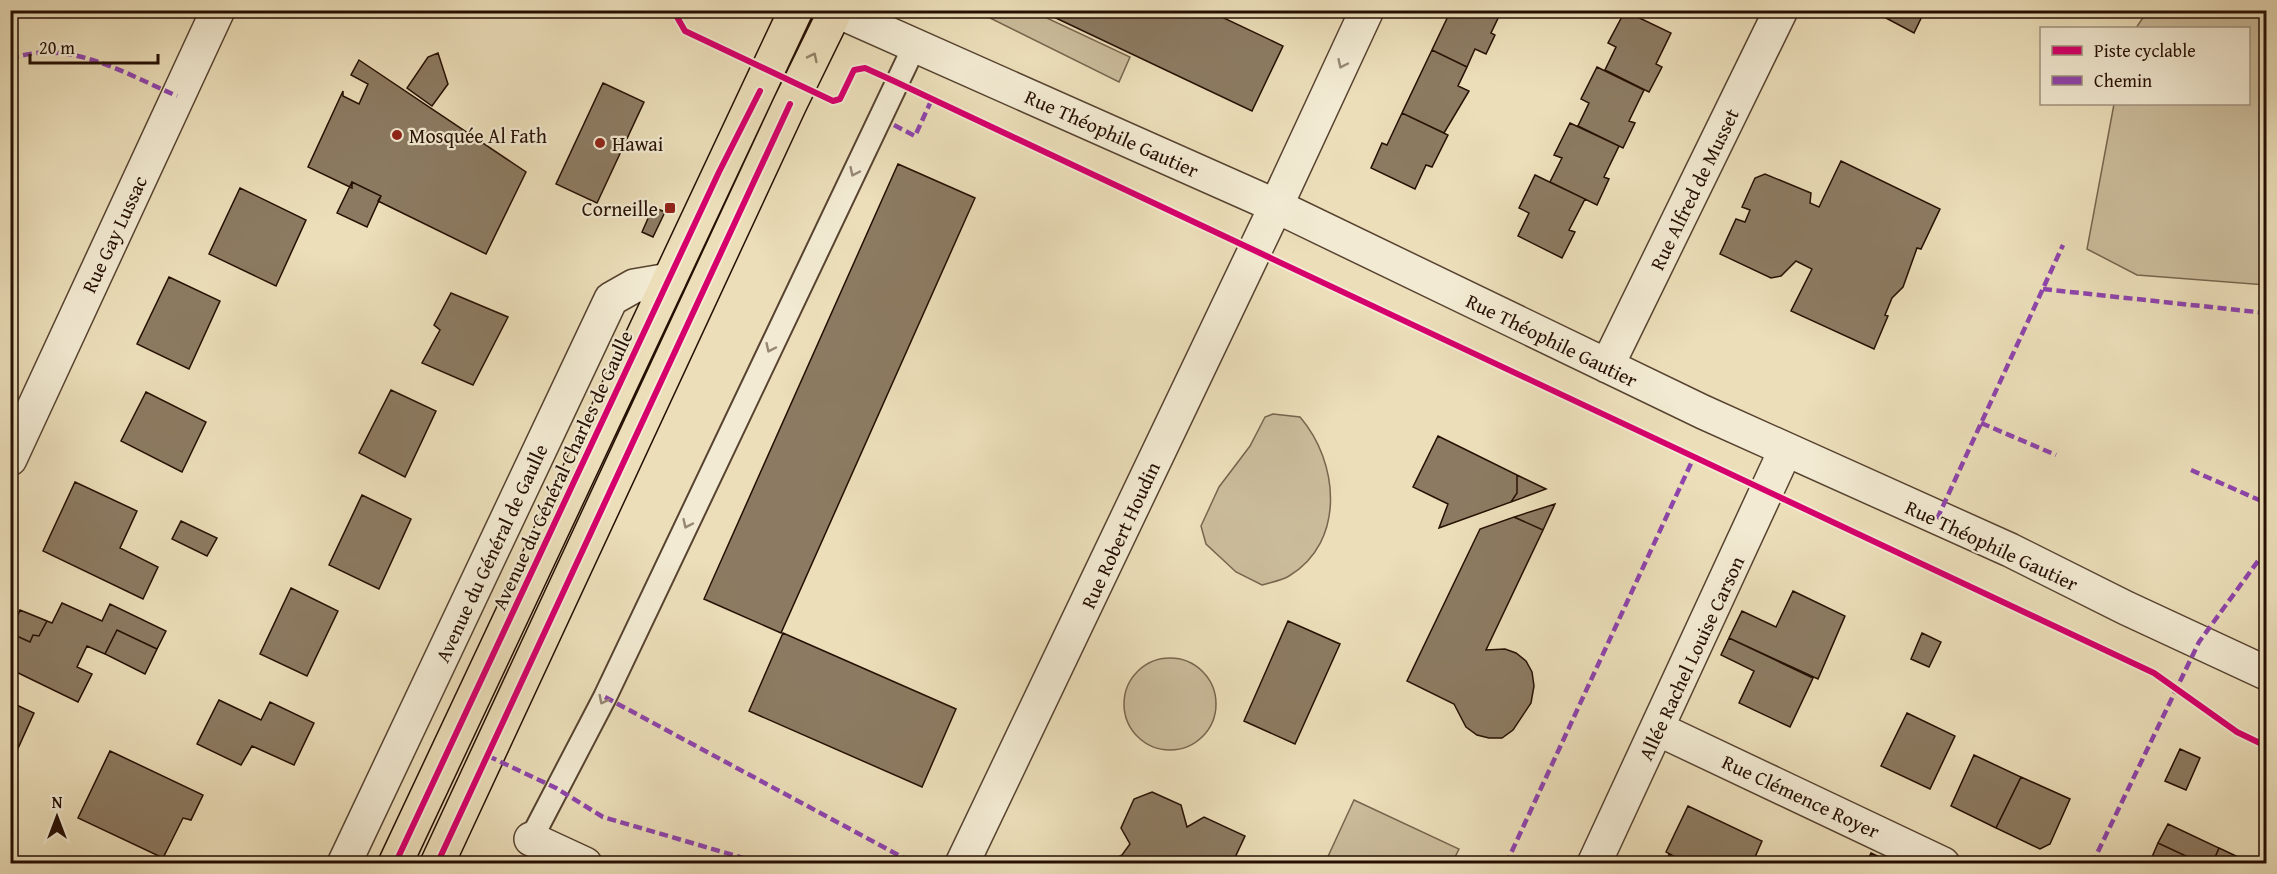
<svg xmlns="http://www.w3.org/2000/svg" width="2277" height="874" viewBox="0 0 2277 874" font-family="'Gentium Book Plus',serif">
	<rect width="100%" height="100%" fill="#ebdeb9"/>
	<filter id="stains"><feTurbulence type="fractalNoise" baseFrequency=".00333" numOctaves="4"/><feColorMatrix values="0 0 0 0 .2 0 0 0 0 .09 0 0 0 0 .02 0 0 0 .5 -.17"/></filter>
	<radialGradient id="worn" r=".72"><stop offset=".6" stop-color="#630" stop-opacity="0"/><stop offset="1" stop-color="#630" stop-opacity=".3"/></radialGradient>
	<path fill="#cabb9a" stroke="#78654e" stroke-width="1.5" d="M2148,10l118,1v274l-129,-10 -50,-26 27,-145h134v-76h-112z
		M976,11h56l98,46 -11,25z
		M1273,414l27,3c39,45 46,125 -11,159 -8,5 -18,6 -27,9l-26,-13 -30,-28 -5,-18 18,-39 31,-41 15,-29z
		M1124 704a46 46 0 1 1 92 0a46 46 0 1 1-92 0Z
		M1354,800l105,49 -7,14h-127z"/>
	<path fill="#8c7b62" stroke="#260f03" stroke-width="1.5" d="M1039,10h168l76,36 -31,65z
		M1451,10h51l-11,23 4,2 -9,19 -11,-5 -8,18 -35,-17z
		M1871,10h54l-11,23z
		M1625,11l46,22 -15,31 6,3 -13,25 -44,-22 11,-23 -8,-4z
		M1432,50l35,17 -9,19 11,5 -25,42 -42,-20z
		M438,53l10,31 -16,22 -25,-18 21,-31z
		M359,60l167,112 -40,82 -106,-52 -2,-1 3,-5 -29,-14v6l-44,-21 35,-76v5l16,8 9,-20 -17,-9z
		M1597,67l47,23 -15,31 6,2 -12,25 -45,-22 11,-23 -8,-4z
		M603,83l41,19 -47,101 -41,-19z
		M1402,113l46,22 -16,32 -6,-2 -11,24 -44,-21 11,-25 5,2z
		M1570,123l49,23 -15,31 5,2 -12,26 -47,-23 12,-24 -8,-3z
		M1841,161l99,48 -19,40 -4,-1 -14,39 -11,11 -7,17 3,1 -14,33 -83,-38 21,-42 -16,-8 -15,15 -10,2 -51,-24 16,-35 9,3 5,-12 -8,-3 13,-29 10,-4 46,19 -1,10 9,4z
		M898,164l77,34 -194,435 -77,-34z
		M1535,175l50,24 -16,31 6,2 -13,26 -44,-22 11,-23 -10,-5z
		M352,182l29,14 -14,31 -30,-14z
		M240,188l66,32 -30,66 -67,-32z
		M653,207l12,5 -12,25 -11,-5z
		M169,277l51,24 -31,68 -52,-25z
		M451,293l57,24 -35,68 -51,-22 18,-33 -6,-5z
		M391,390l45,21 -31,66 -46,-24z
		M146,392l60,30 -24,50 -61,-31z
		M1438,436l79,39v18l-6,9 -72,26 9,-24 -35,-17z
		M1517,475l29,14 -35,13 6,-9z
		M75,482l62,29 -17,37 38,19 -15,32 -100,-48z
		M362,495l49,24 -32,70 -50,-24z
		M1555,504l-12,26 -29,-13z
		M1514,517l29,13 -57,120 19,-1 11,4 10,8 6,11 2,14 -3,17 -18,27 -11,8h-13l-12,-3 -11,-8 -12,-23 -47,-23 73,-152z
		M181,521l36,17 -10,18 -35,-17z
		M291,588l47,23 -31,65 -47,-22z
		M1793,591l52,25 -27,63 -89,-41 13,-27 34,16z
		M62,603l40,18 8,-17 56,27 -9,18 -40,-19 -12,24 -18,-8 -10,21 15,7 -14,28 -68,-33v-36l20,9 3,-7 6,1 8,-15 5,2z
		M20,610l27,11 -8,15 -6,-1 -3,7 -20,-9z
		M1288,621l52,23 -45,100 -51,-23z
		M117,630l40,19 -12,25 -40,-20z
		M783,633l173,76 -34,78 -173,-76z
		M1922,633l19,9 -12,25 -18,-8z
		M1729,638l84,40 -23,49 -51,-24 15,-32 -33,-16z
		M219,700l42,20 9,-18 44,21 -20,42 -42,-19 -11,19 -44,-21z
		M10,702l24,11 -24,53z
		M1907,713l48,23 -25,53 -49,-23z
		M2180,749l20,9 -14,32 -21,-9z
		M110,751l93,44 -12,25 -8,-2 -20,40 -85,-40z
		M1974,755l47,22 -25,51 -45,-22z
		M2021,777l49,22 -20,45 -10,5 -44,-21z
		M1152,792l29,13 6,22 17,-10 41,19 -13,28h-128l18,-9 8,-11 -9,-16 13,-29z
		M1688,806l74,35 -10,23h-64l-22,-12z
		M2168,824l51,24 -7,16h-9l-45,-21z
		M2158,843l45,21h-54z
		M2219,848l34,16h-41z
		M1871,853l23,11h-28z
		M1669,854l19,10h-23z"/>
	<g fill="none" stroke-linecap="round" stroke-linejoin="round">
		<g stroke="#574330" stroke-width="26">
			<path id="service" d="M531,839l74,-142 310,-652"/>
		</g>
		<g stroke="#574330" stroke-width="36">
			<path id="minor" d="M835,10l441,196 427,206 307,138 116,58 140,65
				M1607,366l174,-356
				M10,459l208,-449
				M1658,729l285,135
				M531,839l54,25
				M344,864l267,-565 23,-13 35,-6
				M962,864l314,-658 91,-196
				M1594,864l191,-413"/>
		</g>
		<g stroke="#260f03" stroke-width="36">
			<path id="primary" d="M395,864l401,-854
				M437,864l353,-760 46,-94"/>
		</g>
		<use href="#service" stroke="#f2ead2" stroke-width="22"/>
		<use href="#minor" stroke="#f2ead2" stroke-width="33"/>
		<use href="#primary" stroke="#ebdeb9" stroke-width="33"/>
		<path stroke="#8e44ad" stroke-width="4.5" stroke-dasharray="9 4.5" stroke-linecap="butt" d="M10,59c59,-21 114,14 167,37
			M894,125l21,11 17,-37 5,2
			M2043,289l223,24
			M1981,423l75,32
			M2191,470l75,33
			M1937,519l126,-274
			M605,697l310,167
			M488,756l68,32 47,29 161,47
			M1506,864l188,-407
			M2092,864l107,-222 67,-92"/>
		<g stroke="#f2ead2" stroke-width="10">
			<path id="cycleway" d="M673,10l12,21 148,70 7,-2 14,-29 11,-2 31,14 1258,591 83,59 29,14
				M395,864l324,-692 41,-81
				M437,864l353,-760"/>
		</g>
		<use href="#cycleway" stroke="#d6006c" stroke-width="6"/>
	</g>
	<defs><path id="oneway-chevron" d="M-2-3.5L2.5 0L-2 3.5" fill="none" stroke-width="1.6" stroke-linecap="round" stroke-linejoin="round" transform="scale(1.5)"/></defs>
	<use stroke="#928167" href="#oneway-chevron" transform="translate(813 57) rotate(-64)"/>
	<g stroke="#968775">
		<use href="#oneway-chevron" transform="translate(1342 64) rotate(115)"/>
		<use href="#oneway-chevron" transform="translate(854 172) rotate(115)"/>
		<use href="#oneway-chevron" transform="translate(770 348) rotate(115)"/>
		<use href="#oneway-chevron" transform="translate(687 524) rotate(115)"/>
		<use href="#oneway-chevron" transform="translate(603 700) rotate(117)"/>
	</g>
	<g fill="#8f2418" stroke="#f2ead2" stroke-width="2">
		<circle cx="397" cy="135" r="6"/>
		<circle cx="600" cy="143" r="6"/>
		<rect x="664" y="202" width="12" height="12" rx="3"/>
	</g>
	<g text-anchor="middle" dominant-baseline="central" stroke-width="4.5" stroke-linejoin="round" paint-order="stroke">
		<g font-size="20" fill="#260f03" stroke="#f2ead2">
			<text transform="translate(1112 133) rotate(24)">Rue Théophile Gautier</text>
			<text transform="translate(1694 189) rotate(-64)">Rue Alfred de Musset</text>
			<text transform="translate(114 234) rotate(-65)">Rue Gay Lussac</text>
			<text transform="translate(1552 340) rotate(26)">Rue Théophile Gautier</text>
			<text transform="translate(562 470) rotate(-65)">Avenue du Général Charles de Gaulle</text>
			<text transform="translate(1120 535) rotate(-65)">Rue Robert Houdin</text>
			<text transform="translate(1992 545) rotate(25)">Rue Théophile Gautier</text>
			<text transform="translate(491 553) rotate(-65)">Avenue du Général de Gaulle</text>
			<text transform="translate(1691 658) rotate(-65)">Allée Rachel Louise Carson</text>
			<text transform="translate(1801 796) rotate(25)">Rue Clémence Royer</text>
		</g>
		<g font-size="20" fill="#260f03" stroke="#f2ead2" text-anchor="start">
			<text x="409" y="135">Mosquée Al Fath</text>
			<text x="612" y="143">Hawai</text>
			<text x="658" y="208" text-anchor="end">Corneille</text>
		</g>
	</g>
	<rect width="2277" height="874" fill="none" stroke="#ebdeb9" stroke-width="36"/>
	<rect x="12" y="12" width="2253" height="850" fill="none" stroke="#260f03" stroke-width="3"/>
	<rect x="18" y="18" width="2241" height="838" fill="none" stroke="#260f03" stroke-width="1.5"/>
	<rect x="2040" y="27" width="210" height="78" fill="#f2ead2" stroke="#a0927f" stroke-width="1.5"/>
	<rect x="2052" y="46" width="30" height="9" fill="#d6006c" stroke="#a0927f" stroke-width="1.5"/>
	<text x="2094" y="57" font-size="18" fill="#260f03">Piste cyclable</text>
	<rect x="2052" y="76" width="30" height="9" fill="#8e44ad" stroke="#a0927f" stroke-width="1.5"/>
	<text x="2094" y="87" font-size="18" fill="#260f03">Chemin</text>
	<g transform="translate(57 817)" stroke="#f2ead2" stroke-width="4.5" paint-order="stroke">
	<path d="M0-4.5L10 22L0 15L-10 22Z" fill="#260f03"/>
	<text y="-9" font-size="16" font-weight="bold" text-anchor="middle" fill="#260f03">N</text>
	</g>
	<path d="M30 54v9h128v-9" fill="none" stroke="#260f03" stroke-width="3"/>
	<text x="39" y="54" font-size="18" fill="#260f03" stroke="#f2ead2" stroke-width="4.5" paint-order="stroke">20 m</text>
	<rect width="100%" height="100%" filter="url(#stains)"/>
	<rect width="100%" height="100%" fill="url(#worn)"/>
</svg>
